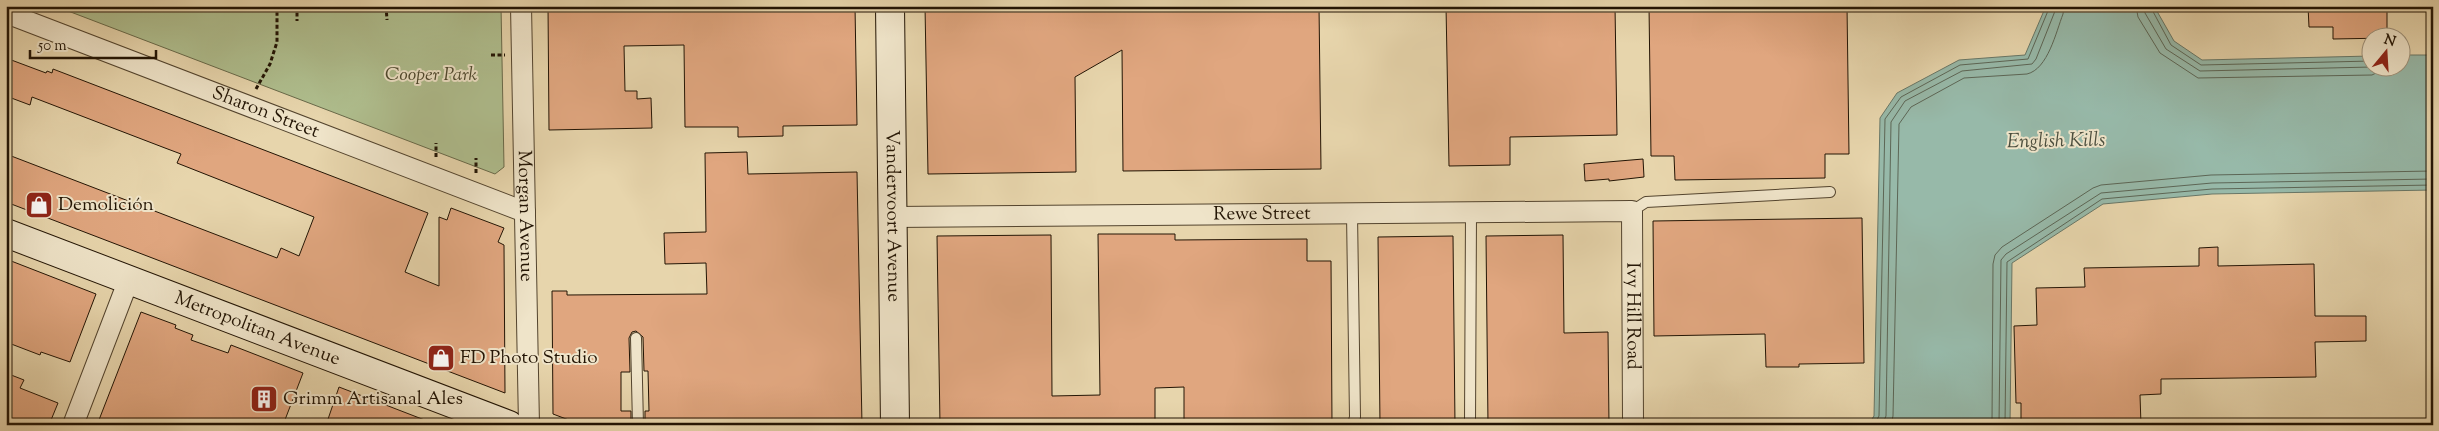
<svg xmlns="http://www.w3.org/2000/svg" width="2439" height="431" viewBox="0 0 2439 431" font-family="'Sorts Mill Goudy',serif">
	<rect width="100%" height="100%" fill="#e7d5ac"/>
	<filter id="stains"><feTurbulence type="fractalNoise" baseFrequency=".004" numOctaves="4"/><feColorMatrix values="0 0 0 0 .2 0 0 0 0 .09 0 0 0 0 .02 0 0 0 .5 -.17"/></filter>
	<radialGradient id="worn" r=".72"><stop offset=".6" stop-color="#630" stop-opacity="0"/><stop offset="1" stop-color="#630" stop-opacity=".3"/></radialGradient>
	<path fill="#afbe8e" stroke="#686949" d="M55,6h446l3,161 -9,7z"/>
	<path fill="#97b9a9" stroke="#687767" d="M2046,6h108l20,35 28,19 169,-4 1,12h30v-13h31v135l-221,4 -109,10 -91,59 -2,162h-142l6,-9 6,-298 17,-25 62,-33 66,-5z"/>
	<g fill="none" stroke-linecap="round" stroke-linejoin="round">
		<path stroke="#5c6656" stroke-width="1" d="M2136,6l2,11 22,36 38,25 174,-3 14,-7
			M2143,6l2,7 21,36 34,22 172,-4
			M2150,6l21,39 30,20 171,-4
			M1874,425l5,-9 6,-297 16,-22 59,-32 68,-6 22,-53
			M1882,425l4,-9 5,-294 14,-21 57,-30 70,-7 4,-5 21,-53
			M1891,425l2,-9 6,-292 12,-17 53,-29 63,-4c21,-5 29,-42 36,-60l1,-8
			M1992,425l1,-161 2,-9 7,-8 91,-59 8,-3 110,-10 222,-4
			M1999,425l2,-165 5,-6 95,-61 111,-10 221,-4
			M2005,425l2,-163 95,-63 110,-10 221,-4"/>
	</g>
	<path fill="#e0a67f" stroke="#221404" d="M548,6h307l2,119 -74,1v10l-45,1v-10h-53l-1,-82 -60,1 1,45h12v8l14,-1 1,30 -103,2z
		M925,6h394l2,163 -198,2 -1,-121 -47,27 1,95 -148,2z
		M1446,6h169l2,129 -107,2v28l-61,1z
		M1649,6h198l2,148h-24v24l-150,2 -1,-24h-23z
		M2308,6h79v32l-54,1v-12h-24z
		M6,58l40,15 1,-2 5,2 1,-4 375,144 -23,59 34,14v-69l8,3 4,-12 53,20 -6,14 6,3 1,148 -499,-191v-48l271,104 4,-10 18,8 15,-39 -137,-54 4,-9 -16,-6 -133,-51 -2,8 -24,-9z
		M747,152l1,22 109,-2 5,253h-217v-14h4l-1,-40h-4l-1,-34 -7,-6 -4,1 -3,6 1,34h-9v39h10v14h-49l-29,-11 -1,-123h15v4l140,-1 -1,-31 -41,1 -1,-31 42,-1 -1,-79z
		M1643,159l1,18 -35,4v-2l-24,2 -1,-17z
		M1862,218l2,145 -65,1v3h-33l-1,-33 -111,2 -1,-115z
		M1098,234h77v6l132,-1v22h24l1,164h-148v-38l-29,1v37h-215l-3,-189 114,-1 1,161 48,-1z
		M1563,235l1,98 44,-1 1,93h-121l-2,-189z
		M1453,236l2,189h-75l-2,-188z
		M2218,247v19l96,-2 1,52h51v25l-51,1 1,35 -155,2v15l-21,1 1,30h-120v-22h-5l-2,-77 23,-1 -1,-37 49,-1 -1,-19 115,-2v-18z
		M6,259l90,35 -26,68 -29,-10 -1,3 -34,-13z
		M141,312l35,13 -1,3 18,7 -2,5 37,13 3,-8 72,28 -20,52h-186z
		M6,373l18,7 -4,8 38,15 -9,22h-43z
		M339,387l96,37v1h-109z"/>
	<g fill="none" stroke-linecap="round" stroke-linejoin="round">
		<g stroke="#53442e" stroke-width="12">
			<path id="lane" d="M1632,211l14,-9 184,-10
				M1352,214l3,203 -2,8
				M636,338l2,87
				M1470,425l1,-212"/>
		</g>
		<g stroke="#53442e" stroke-width="22">
			<g id="street">
				<path id="s1" d="M521,6l8,419"/>
				<path id="s2" d="M6,13l519,199"/>
				<path id="s3" d="M893,217l739,-6 1,208"/>
				<path d="M73,425l56,-146"/>
			</g>
		</g>
		<g stroke="#221404" stroke-width="30">
			<g id="secondary">
				<path id="s4" d="M890,6l5,419"/>
				<path id="s5" d="M6,233l503,192"/>
			</g>
		</g>
		<path stroke="#221404" stroke-width="3" stroke-dasharray="4 2.5" stroke-linecap="butt" d="M297,6v15
			M386,6l1,14
			M491,55h14
			M256,89l14,-25 7,-22v-36
			M436,157v-14
			M476,173v-15"/>
		<use href="#lane" stroke="#efe4c9" stroke-width="10"/>
		<use href="#street" stroke="#efe4c9" stroke-width="20"/>
		<use href="#secondary" stroke="#efe4c9" stroke-width="28"/>
	</g>
	<defs>
		<g id="shop-square" transform="scale(1.4375)"><rect x="-9" y="-9" width="18" height="18" rx="4" fill="#8f2418" stroke="#efe4c9"/><path d="M-5-2.5h2.3a2.7 3.5 0 0 1 5.4 0H5L5.5 6h-11ZM-1.5-2.5h3a1.5 2.3 0 0 0-3 0Z" fill="#fff"/></g>
		<g id="building-square" transform="scale(1.4375)"><rect x="-9" y="-9" width="18" height="18" rx="4" fill="#8f2418" stroke="#efe4c9"/><path d="M-4-6H4V6H1V3H-1V6H-4ZM-2.5-4.3h1.7v1.8h-1.7ZM.8-4.3h1.7v1.8H.8ZM-2.5-1h1.7V.8h-1.7ZM.8-1h1.7V.8H.8Z" fill="#fff"/></g>
	</defs>
	<g fill-rule="evenodd">
		<use href="#shop-square" x="39" y="205"/>
		<use href="#shop-square" x="441" y="358"/>
		<use href="#building-square" x="264" y="399"/>
	</g>
	<g text-anchor="middle" dominant-baseline="central" stroke-width="4" stroke-linejoin="round" paint-order="stroke">
		<g font-size="19" font-style="italic" fill="#4c472d" stroke="#efe4c9">
			<text x="431" y="75">Cooper Park</text>
		</g>
		<g font-size="19" fill="#221404" stroke="#efe4c9">
			<text stroke="none"><textPath href="#s2" startOffset="278">Sharon Street</textPath></text>
			<text stroke="none"><textPath href="#s3" startOffset="369">Rewe Street</textPath></text>
			<text stroke="none"><textPath href="#s4" startOffset="210">Vandervoort Avenue</textPath></text>
			<text stroke="none"><textPath href="#s1" startOffset="210">Morgan Avenue</textPath></text>
			<text stroke="none"><textPath href="#s3" startOffset="844">Ivy Hill Road</textPath></text>
			<text stroke="none"><textPath href="#s5" startOffset="269">Metropolitan Avenue</textPath></text>
		</g>
		<g font-size="19" fill="#221404" stroke="#efe4c9" text-anchor="start">
			<text x="58" y="205">Demolición</text>
			<text x="460" y="358">FD Photo Studio</text>
			<text x="283" y="399">Grimm Artisanal Ales</text>
		</g>
		<g font-size="20" font-style="italic" fill="#4b4e3e" stroke="#efe4c9">
			<text transform="translate(2056 142) rotate(-1)">English Kills</text>
		</g>
	</g>
	<rect width="2439" height="431" fill="none" stroke="#e7d5ac" stroke-width="25"/>
	<rect x="8" y="8" width="2424" height="416" fill="none" stroke="#221404" stroke-width="2.5"/>
	<rect x="12" y="12" width="2414" height="406" fill="none" stroke="#221404"/>
	<g transform="translate(2386 52) rotate(18)"><circle r="24" fill="#efe4c9" stroke="#9d917a"/>
	<path d="M0-4L9 19L0 12L-9 19Z" fill="#8f2418"/>
	<text y="-8" font-size="14" font-weight="bold" text-anchor="middle" fill="#221404">N</text>
	</g>
	<path d="M30 50v8h126v-8" fill="none" stroke="#221404" stroke-width="2.5"/>
	<text x="38" y="50" font-size="15" fill="#221404" stroke="#efe4c9" stroke-width="4" paint-order="stroke">50 m</text>
	<rect width="100%" height="100%" filter="url(#stains)"/>
	<rect width="100%" height="100%" fill="url(#worn)"/>
</svg>
